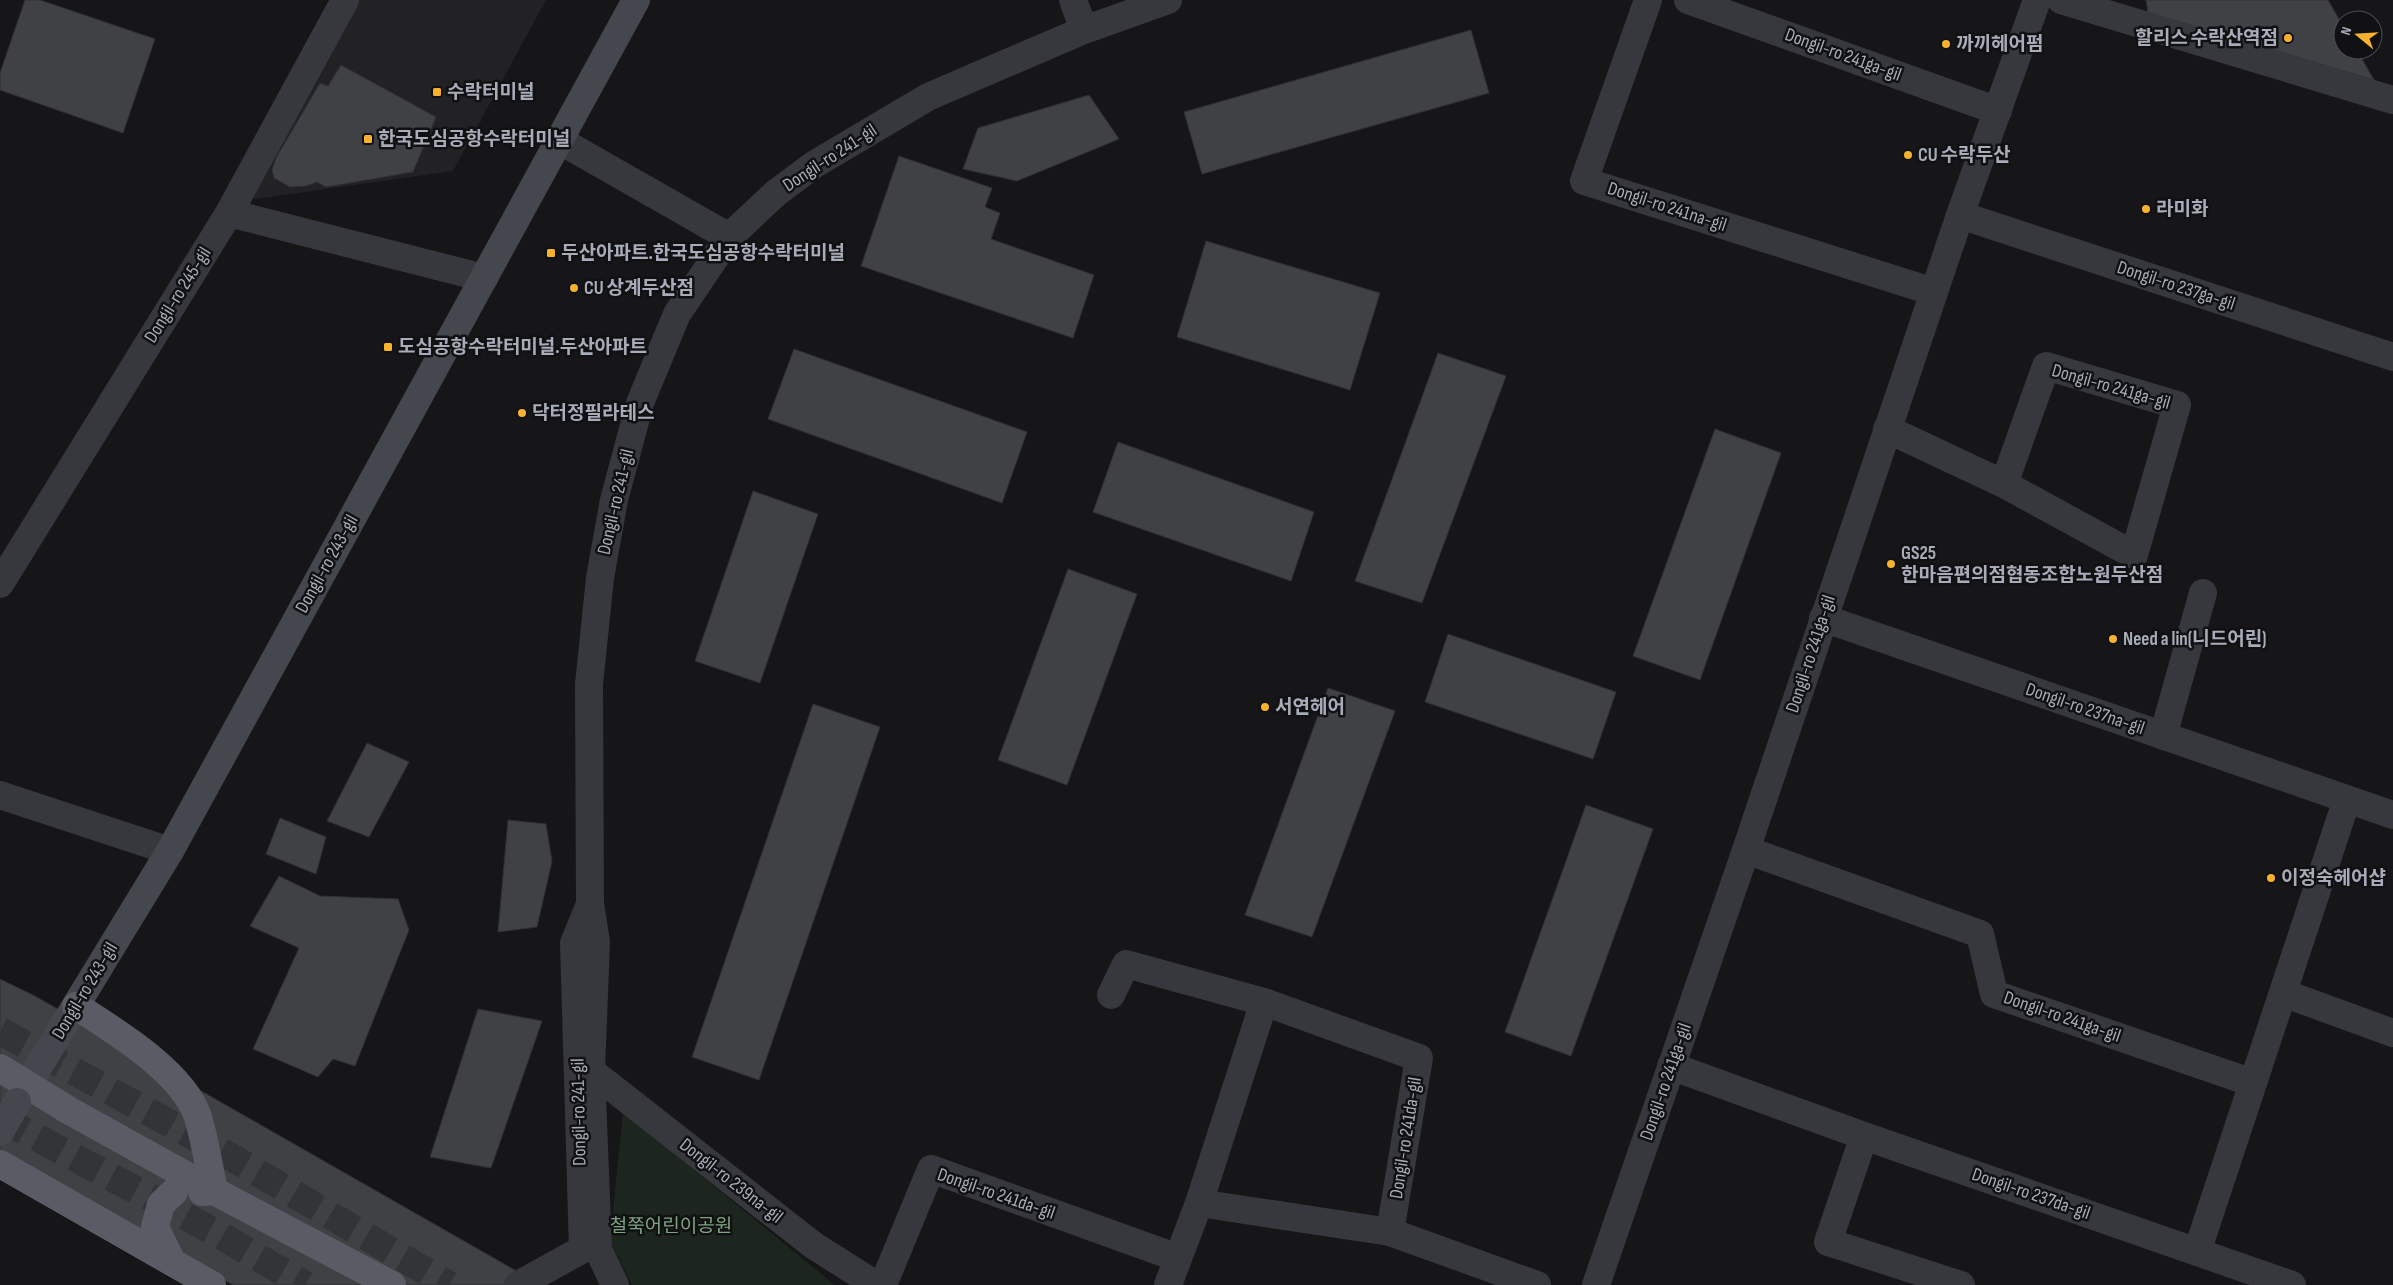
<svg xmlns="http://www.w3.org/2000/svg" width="2393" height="1285" viewBox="0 0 2393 1285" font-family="'Sofia Sans Condensed','Noto Sans KR',sans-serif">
	<rect width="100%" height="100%" fill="#161618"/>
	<path fill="#222225" d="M357,0h189l-93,171 -205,29z"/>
	<path fill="#1d261e" d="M623,1112l212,173h-203l-22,-45z"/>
	<path fill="#404145" stroke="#2f3034" d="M25,0h15l115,39 -32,94 -123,-43v-17z
		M2146,0h182l15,26v24h14l17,30 -226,-67z
		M1471,30l18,63 -287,81 -18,-62z
		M341,65l95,52 -23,55 -87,15 -9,-5 -11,4 -16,1 -16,-9 -2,-8 4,-12 44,-75 8,3z
		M1089,95l30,44 -102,42 -54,-12 15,-41z
		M899,156l93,32 -7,19 15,6 -9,26 103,36 -21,63 -212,-72z
		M1206,241l174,52 -30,97 -173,-53z
		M794,349l233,83 -25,71 -234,-84z
		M1438,353l68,23 -84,227 -67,-22z
		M1715,429l66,24 -81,227 -67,-24z
		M1118,442l196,70 -23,69 -198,-69z
		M753,491l65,23 -58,169 -65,-22z
		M1068,569l69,25 -70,191 -69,-25z
		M1448,634l168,58 -23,67 -168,-57z
		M1328,688l67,23 -83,226 -67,-22z
		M813,704l67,23 -121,353 -67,-23z
		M367,743l42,19 -40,75 -42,-16z
		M1586,805l67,24 -82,227 -66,-24z
		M280,818l46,19 -10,37 -50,-20z
		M508,820l38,4 6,37 -15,66 -39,5z
		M279,876l41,20 78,3 11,31 -54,136 -22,-7 -15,18 -65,-28 46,-101 -49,-22z
		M0,979l35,17 506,289h-308l-233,-124z
		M478,1009l64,12 -51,147 -61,-11z"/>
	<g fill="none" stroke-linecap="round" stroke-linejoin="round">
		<path stroke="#333438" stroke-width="28" stroke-dasharray="28 14" stroke-linecap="butt" d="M0,1031l226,123 223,131
			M0,1118l213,113 92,54"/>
		<path stroke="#36383d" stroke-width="28" d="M1073,0l11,30
			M1648,0l-64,181 350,111
			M1688,0l310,111
			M2061,0l332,100
			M559,140l170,97
			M229,213l255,65
			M1960,215l433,142
			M1887,429l117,55 130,71 43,-150 -131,-39 -42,118
			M0,584l229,-371 116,-213
			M1823,618l570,197
			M2163,736l40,-143
			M0,795l170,56
			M1746,850l234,84 14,60 259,89
			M590,904l-1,-220 11,-106 14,-78 26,-97 37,-89 52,-77 47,-44 39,-29 113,-67 156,-67 84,-30
			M2283,993l110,40
			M1111,995l15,-31 138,38 -65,201 -31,82
			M1264,1002l155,56 -29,174
			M1671,1066l193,70 428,149
			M591,1071l222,174 63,40
			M1864,1136l-36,106 133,43
			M1199,1203l191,29 147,53
			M2197,1252l150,-453
			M518,1285l65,-36 -9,-306 16,-39 6,38 -5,129 7,178 17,36
			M883,1285l48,-116 247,89
			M1596,1285l150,-435 214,-635 77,-215"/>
		<path stroke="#44474d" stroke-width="28" d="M17,1102l153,-251 466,-851"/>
		<path stroke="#5a5c65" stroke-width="28" d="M76,1006c39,25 107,66 122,111 7,24 11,50 16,74l-12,1
			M0,1068l68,42 146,81 178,94
			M0,1164l212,121"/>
		<path stroke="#44474d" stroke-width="28" d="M0,1132l17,-30"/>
		<path stroke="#5a5c65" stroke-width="28" d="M172,1262l-17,-35 6,-23 13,-12"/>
	</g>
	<g fill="#f8b22d" stroke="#111113" stroke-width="2">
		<circle cx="2288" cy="38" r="5"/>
		<circle cx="1946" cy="44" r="5"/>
		<rect x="432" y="87" width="10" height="10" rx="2.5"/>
		<rect x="363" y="134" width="10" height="10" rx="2.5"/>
		<circle cx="1908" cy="155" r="5"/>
		<circle cx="2146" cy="209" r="5"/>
		<rect x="546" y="248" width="10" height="10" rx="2.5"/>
		<circle cx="574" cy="288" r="5"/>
		<rect x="383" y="342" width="10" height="10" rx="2.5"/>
		<circle cx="522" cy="413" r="5"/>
		<circle cx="1891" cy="564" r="5"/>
		<circle cx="2113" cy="639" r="5"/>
		<circle cx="1265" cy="707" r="5"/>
		<circle cx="2271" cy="878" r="5"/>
	</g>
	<g text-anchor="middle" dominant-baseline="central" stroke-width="5" stroke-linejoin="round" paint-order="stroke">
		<g font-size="19" font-weight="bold" fill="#a7acb8" stroke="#111113" text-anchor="start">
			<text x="2278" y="38" text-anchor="end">할리스 수락산역점</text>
			<text x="1956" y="44">까끼헤어펌</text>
			<text x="447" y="92">수락터미널</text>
			<text x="378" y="139">한국도심공항수락터미널</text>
			<text x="1918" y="155">CU 수락두산</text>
			<text x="2156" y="209">라미화</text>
			<text x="561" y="253">두산아파트.한국도심공항수락터미널</text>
			<text x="584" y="288">CU 상계두산점</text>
			<text x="398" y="347">도심공항수락터미널.두산아파트</text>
			<text x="532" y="413">닥터정필라테스</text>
			<text x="1901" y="553">GS25<tspan x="1901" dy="22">한마음편의점협동조합노원두산점</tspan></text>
			<text x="2123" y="639">Need a lin(니드어린)</text>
			<text x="1275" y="707">서연헤어</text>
			<text x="2281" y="878">이정숙헤어샵</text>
		</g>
		<g font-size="19" fill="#a7acb8" stroke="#111113">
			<text transform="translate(1843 55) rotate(20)">Dongil-ro 241ga-gil</text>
			<text transform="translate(830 158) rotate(-33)">Dongil-ro 241-gil</text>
			<text transform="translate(1667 207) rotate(18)">Dongil-ro 241na-gil</text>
			<text transform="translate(2176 286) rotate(18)">Dongil-ro 237ga-gil</text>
			<text transform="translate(178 295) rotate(-58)">Dongil-ro 245-gil</text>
			<text transform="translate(2111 387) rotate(16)">Dongil-ro 241ga-gil</text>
			<text transform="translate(616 502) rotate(-77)">Dongil-ro 241-gil</text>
			<text transform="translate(327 564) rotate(-61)">Dongil-ro 243-gil</text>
			<text transform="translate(1811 654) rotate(-72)">Dongil-ro 241ga-gil</text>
			<text transform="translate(2085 709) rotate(19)">Dongil-ro 237na-gil</text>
			<text transform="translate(85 991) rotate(-59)">Dongil-ro 243-gil</text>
			<text transform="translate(2062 1017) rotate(19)">Dongil-ro 241ga-gil</text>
			<text transform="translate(1666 1082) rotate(-71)">Dongil-ro 241ga-gil</text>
			<text transform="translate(579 1112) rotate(-91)">Dongil-ro 241-gil</text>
			<text transform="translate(1406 1138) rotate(-81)">Dongil-ro 241da-gil</text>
			<text transform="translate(731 1181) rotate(38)">Dongil-ro 239na-gil</text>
			<text transform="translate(996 1194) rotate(19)">Dongil-ro 241da-gil</text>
			<text transform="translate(2031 1194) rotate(19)">Dongil-ro 237da-gil</text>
		</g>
		<g font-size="19" fill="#7da47f" stroke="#111113">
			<text x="671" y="1226">철쭉어린이공원</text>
		</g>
	</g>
	<g transform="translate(2358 35) rotate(288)"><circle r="24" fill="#111113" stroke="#4d4f55"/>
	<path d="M0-4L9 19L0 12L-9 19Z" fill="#f8b22d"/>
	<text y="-8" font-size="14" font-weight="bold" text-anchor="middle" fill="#a7acb8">N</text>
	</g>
</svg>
